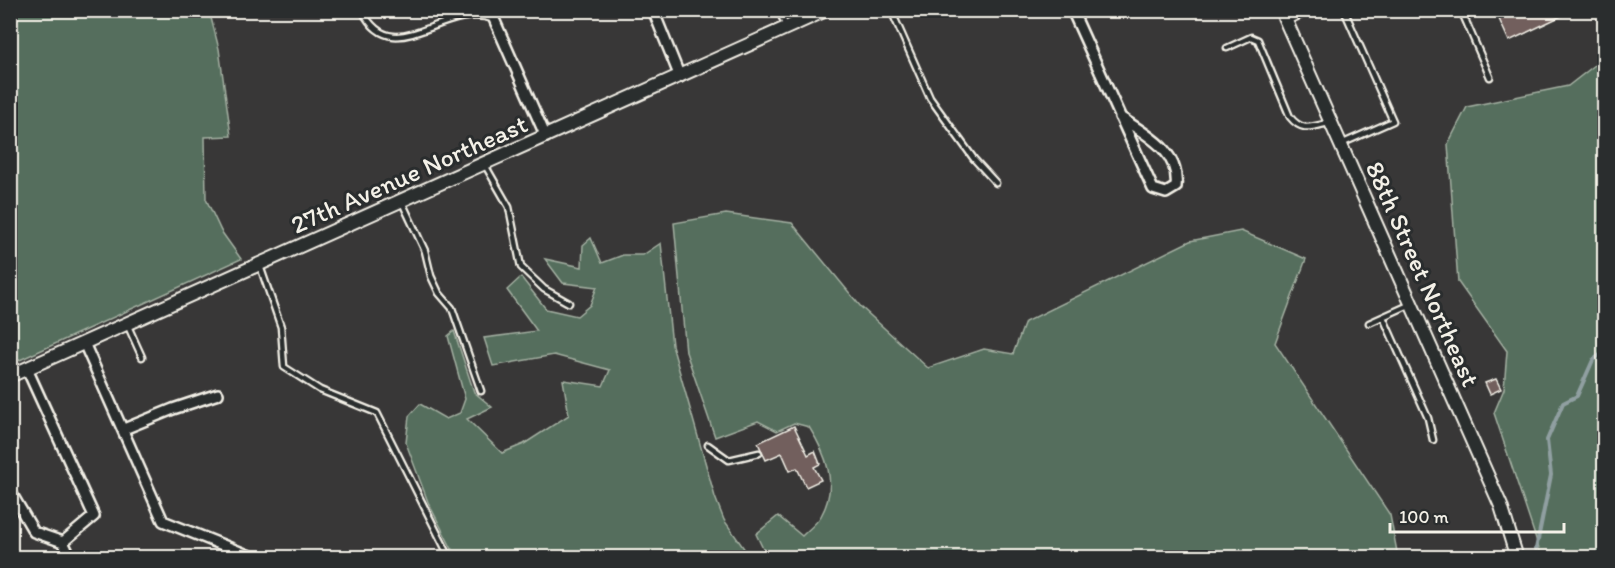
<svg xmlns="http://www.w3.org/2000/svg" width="1615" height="568" viewBox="0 0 1615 568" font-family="Itim,sans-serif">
	<rect width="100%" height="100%" fill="#383737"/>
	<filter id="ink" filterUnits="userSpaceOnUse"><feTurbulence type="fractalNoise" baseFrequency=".0167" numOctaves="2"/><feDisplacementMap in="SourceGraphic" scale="12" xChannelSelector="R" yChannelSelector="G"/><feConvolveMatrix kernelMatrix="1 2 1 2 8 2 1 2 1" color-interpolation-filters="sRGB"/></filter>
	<g filter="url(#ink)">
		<path fill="#546e5d" stroke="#a4b0a2" stroke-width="1.5" d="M209,10l10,39 12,87 -26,1 1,62 15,32 20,28 -230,105v-353z
			M1604,58v499h-62l-48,-144 10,-24 3,-38 -49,-69 -10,-138 19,-37 101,-21z
			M726,214l66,9 69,84 67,61 56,-19 29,5 12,-32 165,-81 51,-10 65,28 -31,84 115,172 8,42h-631l-11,-23 22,-18 24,20c6,-6 15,-13 19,-20 18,-32 5,-62 -12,-89l-15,-4 -17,8 -19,-10 -43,16 -29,-85 -12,-129z
			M591,238l11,25 21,-8h20l18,-12 11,102 43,152 9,23 26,37h-294l-28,-55 -22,-59 3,-27 11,-12 26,15 14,-6 5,-14 -17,-63 6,-5 20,61 18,15 -25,12 35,34 22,-9 45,-29 -6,-35 40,6 7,-16 -56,-15 -61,11 -9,-28 53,-7 -30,-41 14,-13 25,32 31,7 13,-11 7,-18 -34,-4 -18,-24 37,8 1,-22z"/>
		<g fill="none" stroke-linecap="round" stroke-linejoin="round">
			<path stroke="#909fa1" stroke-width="4" d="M1536,549l15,-74 -4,-35 16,-37 14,-7 16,-36 11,-8"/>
		</g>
		<path fill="#725f5d" stroke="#f4f1e8" stroke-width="1.5" d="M1495,10h79l-65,31z
			M1496,379l5,10 -11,5 -5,-11z
			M794,426l14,29 7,-4 5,13 -6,3 7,13 -15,7 -9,-19 -7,3 -8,-18 -16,7 -8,-17z"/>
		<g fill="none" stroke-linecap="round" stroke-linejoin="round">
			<g stroke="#f4f1e8" stroke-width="9">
				<path id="service" d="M362,10c31,62 80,-8 131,9
					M779,10l7,17
					M891,10l39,88 44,61 22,24
					M1461,10l29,67
					M1286,22l26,-12
					M1227,48l24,-11 7,3 32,77c12,15 21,10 38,6
					M1341,144l52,-23 -49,-111
					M485,165l24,42 12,60 23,22 25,14
					M402,202l23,49 6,25 8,17 13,15 29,83
					M260,266l21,61 3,40 36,23 57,23 73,145
					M1383,317l45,101 5,22
					M1369,323l40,-18
					M127,324l15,33
					M708,445l21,15 30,-7"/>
			</g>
			<g stroke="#f4f1e8" stroke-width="14">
				<path id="minor" d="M490,10l56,127
					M653,10l27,67
					M1072,10l81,179 13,4 10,-6c4,-37 -30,-52 -56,-70
					M84,343l79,178 92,37
					M27,369l67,147 -31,26
					M124,429l49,-20 45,-15
					M10,491l24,41 29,10 8,16"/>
			</g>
			<g stroke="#f4f1e8" stroke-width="16">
				<path id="tertiary" d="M1281,10l220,496 16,52
					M10,376l816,-366"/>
			</g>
			<use href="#service" stroke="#2a2d2e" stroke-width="4.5"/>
			<use href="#minor" stroke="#2a2d2e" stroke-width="9"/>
			<use href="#tertiary" stroke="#2a2d2e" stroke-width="12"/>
		</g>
	</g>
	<g text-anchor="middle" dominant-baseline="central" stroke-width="6" stroke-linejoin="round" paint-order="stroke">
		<g font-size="26" fill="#f4f1e8" stroke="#2a2d2e">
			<text transform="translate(409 174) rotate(-24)">27th Avenue Northeast</text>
			<text transform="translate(1423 274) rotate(66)">88th Street Northeast</text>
		</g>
	</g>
	<rect width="1615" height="568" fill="none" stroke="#2a2d2e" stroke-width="36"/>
	<rect x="18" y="18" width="1579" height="532" fill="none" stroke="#f4f1e8" stroke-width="2" filter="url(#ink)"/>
	<path d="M1390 523v9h174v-9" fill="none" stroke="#f4f1e8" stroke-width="3"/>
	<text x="1399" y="523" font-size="18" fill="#f4f1e8" stroke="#2a2d2e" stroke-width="4.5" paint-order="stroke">100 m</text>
</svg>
